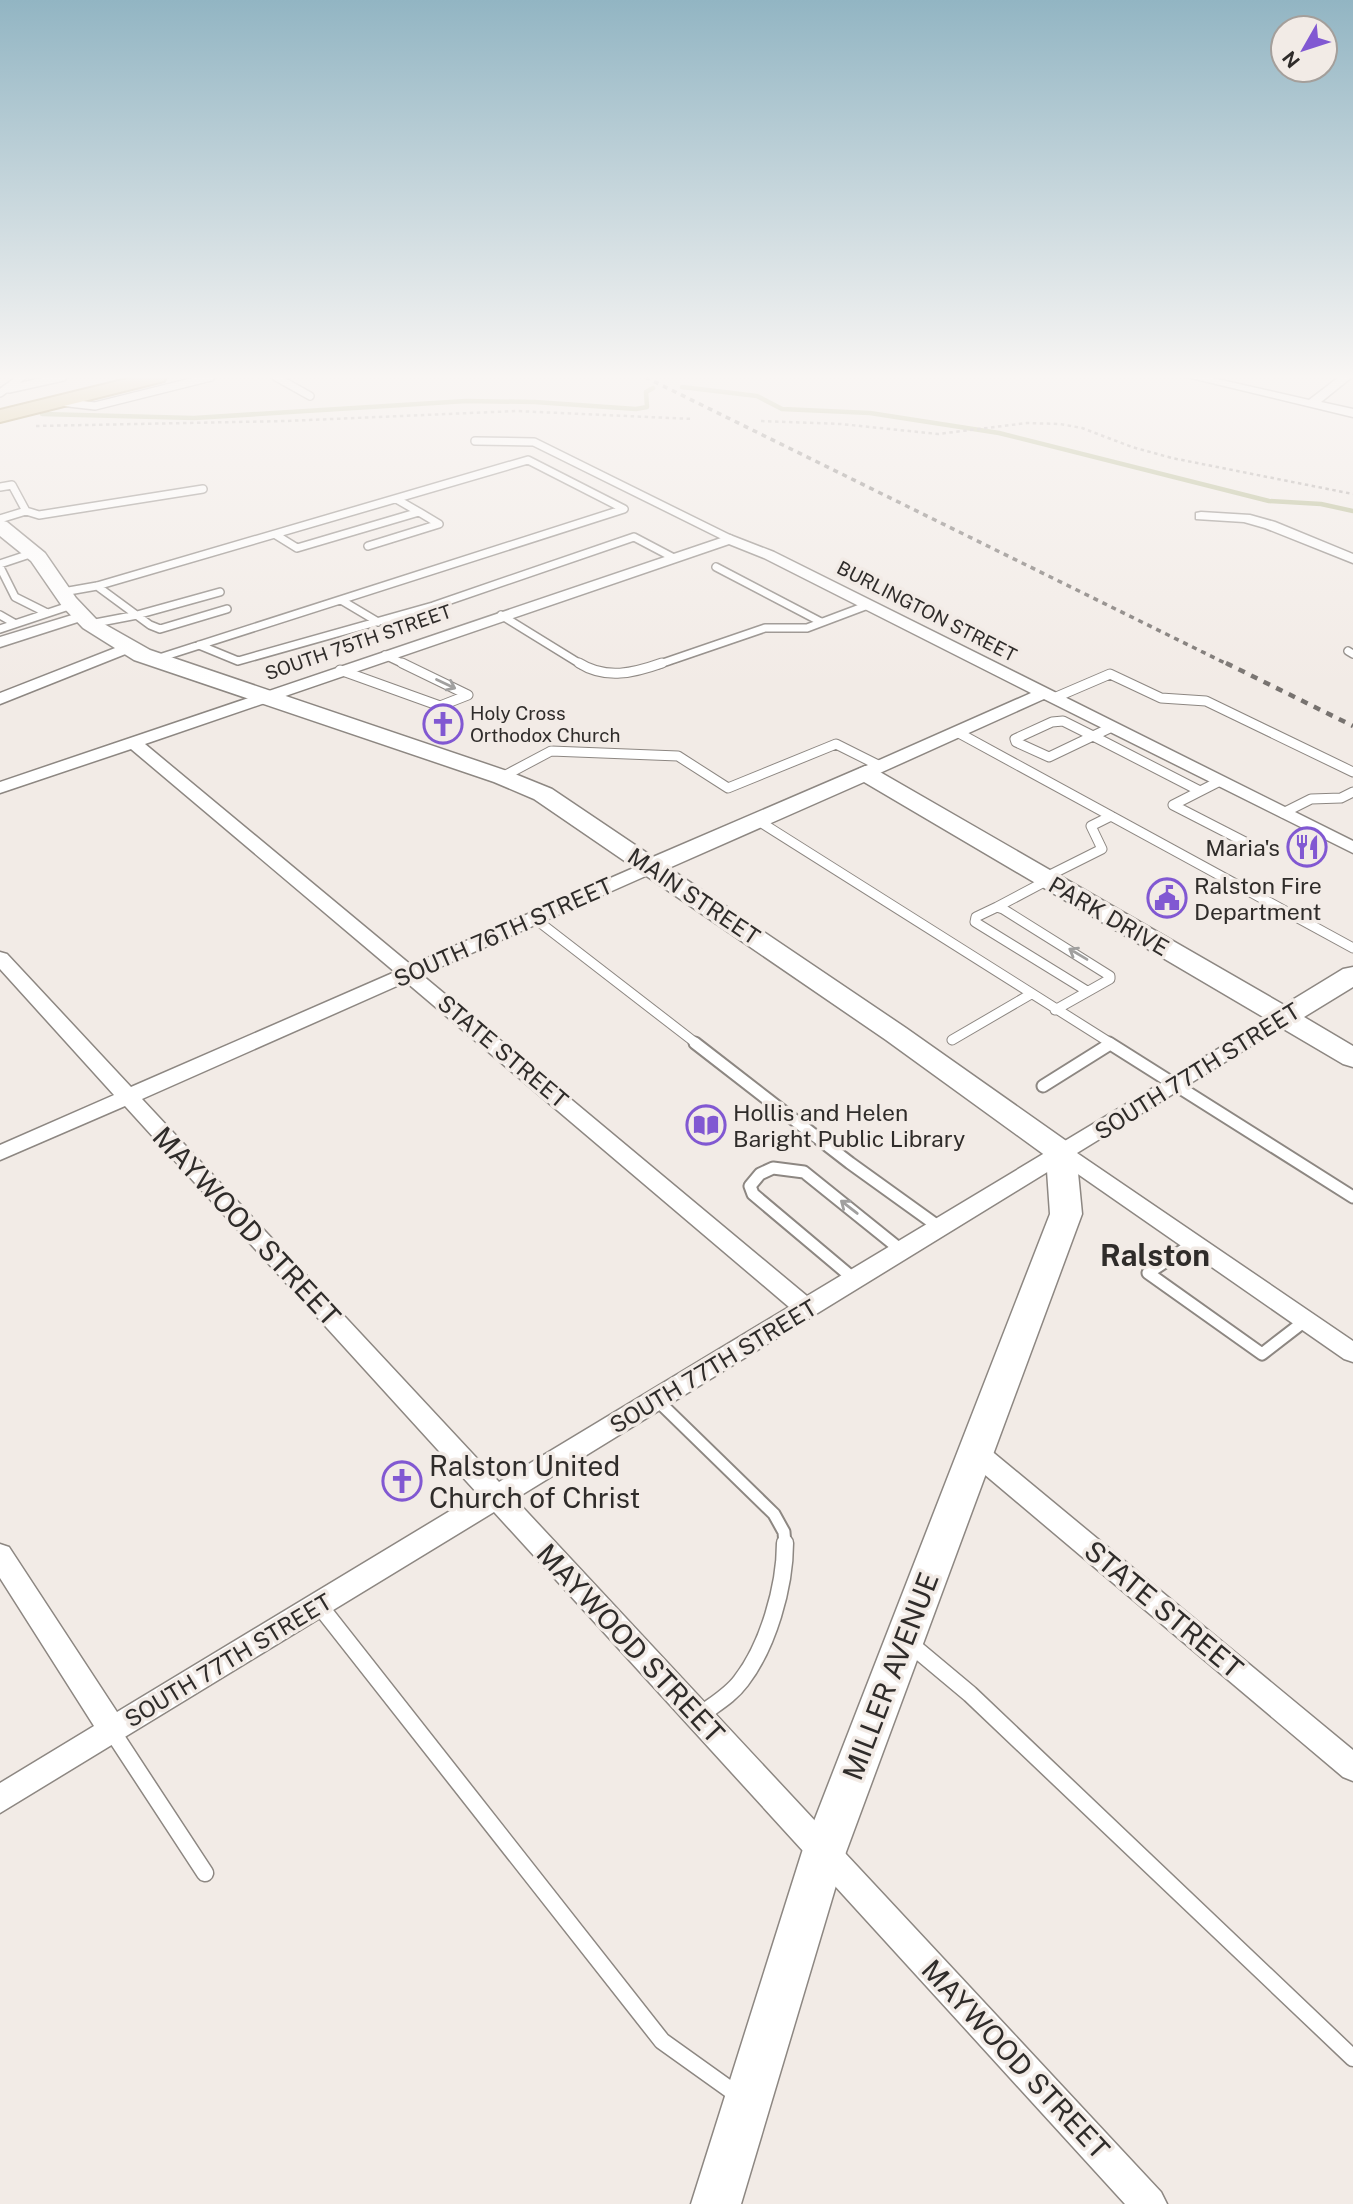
<svg xmlns="http://www.w3.org/2000/svg" width="1353" height="2204" viewBox="0 0 1353 2204" font-family="'Public Sans',sans-serif">
	<rect width="100%" height="100%" fill="#f2ebe6"/>
	<g fill="none" stroke-linecap="round" stroke-linejoin="round">
		<path stroke="#b2b78b" stroke-width="4.5" d="M682,387l75,9 25,13 88,4 129,20 270,68 52,3 32,7
			M42,414l152,4 272,-17 69,1 101,7 11,-2 -1,-15 7,-4"/>
		<g stroke="#8d8782" stroke-width="10">
			<path id="lane-far3" d="M276,377l34,19
				M9,389l54,-12
				M0,393l22,-16
				M60,402l35,4 116,-29
				M475,441l59,1 196,97
				M0,487l12,-2 14,26 -26,8
				M26,511l13,4 164,-26
				M276,535l21,13 122,-36 -21,-12
				M368,546l71,-22 -20,-12
				M0,564l33,-11
				M0,567l15,30 30,15
				M716,567l105,55
				M97,586l53,39 10,4 67,-20
				M63,592l34,-6 431,-126 96,49 -468,150
				M341,600l37,22
				M0,615l14,8
				M501,615l81,50
				M90,624l47,-9 83,-23
				M0,629l72,-24
				M199,645l39,16 195,-55 201,-69 38,20
				M1348,651l5,3
				M385,655l21,10
				M657,665l108,-37h42l61,-23"/>
		</g>
		<g stroke="#8d8782" stroke-width="11">
			<path id="lane-far2" d="M579,663c27,17 55,10 83,0
				M340,670l100,36 28,-11 -66,-32
				M1054,698l56,-24 51,24 45,3 147,71
				M1063,721l30,15 -44,21 -33,-15 -1,-3 37,-17z
				M957,732l396,216
				M1093,736l107,55
				M1093,736l19,-9
				M502,777l49,-26 127,5 50,32 108,-44 44,22
				M1220,781l-47,24 74,38
				M1283,813l28,-14 30,-1 12,-6
				M757,820l355,224
				M1044,878l58,-29 -11,-23 20,-10
				M997,907l51,-27
				M534,918l163,126
				M1055,1010l55,-31v-3l-107,-67 -6,-2 -21,10 -1,5 112,69
				M952,1040l79,-46"/>
		</g>
		<g stroke="#8d8782" stroke-width="15">
			<path id="lane-far1" d="M695,1043l155,120 89,64
				M1109,1043l244,154
				M1043,1086l67,-42
				M1194,1243l-46,30 114,81 44,-34
				M854,1279l-101,-85 -3,-8 10,-12 13,-6 31,4 97,78
				M657,1400l117,114 10,18 1,13"/>
		</g>
		<g stroke="#8d8782" stroke-width="19">
			<path id="lane" d="M319,1605l343,436 77,55
				M909,1643l61,51 383,364
				M699,1716c14,-11 31,-20 42,-35 27,-35 44,-94 44,-138
				M112,1731l93,142"/>
		</g>
		<g stroke="#8d8782" stroke-width="3">
			<path id="street" d="M1187,377h21l101,23 30,-23h13l-31,25 32,7v8z
				M1201,512l49,3 25,7 78,32v9l-88,-35 -21,-6 -48,-3v-6z
				M730,535l44,17 579,289v12l-309,-154 -173,78h-12l-2,-4 2,-4 172,-76 -267,-135 -35,-14 -584,200 266,221 234,-102h12l3,4 -3,4 -235,104 385,321 469,-282h14l3,4 -3,4 -213,131 276,188v21l-9,-3 -282,-196 -547,336 646,693 6,12h-42l-631,-692 -494,301v-30l94,-57 -94,-148v-34l9,3 108,165 361,-218 -353,-388 -125,54v-15l114,-50 -114,-126v-17l7,2 124,133 264,-115 -264,-223 -131,44v-11zM406,982l383,325 -290,175 -357,-383z
				M82,612l5,1 2,3 -2,3 -87,28v-10z
				M128,643l5,2 3,3 -3,3 -133,53v-11z
				M974,1441l9,3 370,306v31l-10,-4 -378,-319 -4,-7 4,-7z"/>
		</g>
		<g stroke="#8d8782" stroke-width="3">
			<path id="secondary" d="M0,520l7,2 38,31 31,45 21,22 53,30 360,122 42,17 101,68 212,-91 8,2 411,237 59,-36 10,-2v20l-49,30 49,29v21l-10,-3 -479,-282 -195,86 237,160 166,117 4,7 6,62 -236,638 -105,352h-50l111,-352 248,-638 -4,-58 -160,-116 -352,-241 -40,-17 -360,-122 -51,-32 -21,-22 -31,-45 -31,-25z"/>
		</g>
		<g stroke="#846a21" stroke-width="4">
			<path id="primary" d="M135,377h31l-2,4 -164,41v-12z"/>
		</g>
		<path stroke="#a9a3a0" stroke-width="2.5" stroke-dasharray="3.5 3.5" stroke-linecap="butt" d="M761,421l80,3 97,10 89,-11 33,1 22,4 50,19 40,11 181,36
			M36,426l250,-5 230,-10 177,8"/>
		<use href="#lane-far3" stroke="#fff" stroke-width="7"/>
		<use href="#lane-far2" stroke="#fff" stroke-width="9"/>
		<use href="#lane-far1" stroke="#fff" stroke-width="11"/>
		<use href="#lane" stroke="#fff" stroke-width="16"/>
		<use href="#street" fill="#fff" fill-rule="evenodd"/>
		<use href="#secondary" fill="#fff" fill-rule="evenodd"/>
		<use href="#primary" fill="#d1ba77" fill-rule="evenodd"/>
		<path stroke="#77726f" stroke-width="3.5" stroke-dasharray="5 5" stroke-linecap="butt" d="M645,377l584,288"/>
		<path stroke="#77726f" stroke-width="4.5" stroke-dasharray="7 7" stroke-linecap="butt" d="M1226,663l127,63"/>
	</g>
	<defs><path id="oneway-shaft" d="M-6 0H5M1.5-3L5.5 0L1.5 3" fill="none" stroke-width="1.6" stroke-linecap="round" stroke-linejoin="round" transform="scale(1.75)"/></defs>
	<g stroke="#a1a09f">
		<use href="#oneway-shaft" transform="translate(446 684) rotate(25)"/>
		<use href="#oneway-shaft" transform="translate(1078 954) rotate(-149)"/>
		<use href="#oneway-shaft" transform="translate(849 1207) rotate(-142)"/>
	</g>
	<linearGradient id="sky" x2="0" y2="1"><stop stop-color="#92b5c3"/><stop offset="0.55" stop-color="#f9f6f4"/><stop offset="1" stop-color="#f9f6f4" stop-opacity="0"/></linearGradient>
	<rect width="1353" height="685" fill="url(#sky)"/>
	<defs>
		<g id="church-ring" transform="scale(2.0125)"><circle r="9.5" fill="#f2ebe6" stroke="#8158d2" stroke-width="1.5"/><path d="M-1.2-6h2.4v3.5h3.3v2.4h-3.3V6h-2.4V-.1h-3.3v-2.4h3.3Z" fill="#8158d2"/></g>
		<g id="restaurant-ring" transform="scale(2.0125)"><circle r="9.5" fill="#f2ebe6" stroke="#8158d2" stroke-width="1.5"/><path d="M-5-6h1v4h1v-4h1v4h1v-4h1v5L-1.5 .5V6h-2V.5L-5-1ZM5-6V6H3V1.5H1.5Q1.5-4 5-6Z" fill="#8158d2"/></g>
		<g id="civic-ring" transform="scale(2.0125)"><circle r="9.5" fill="#f2ebe6" stroke="#8158d2" stroke-width="1.5"/><path d="M-.6-6.5H3V-4.5H.6V-3L4-1V1h2V6H-6V1h2V-1L-.6-3ZM-1.2 2.5V6h2.4V2.5Z" fill="#8158d2"/></g>
		<g id="library-ring" transform="scale(2.0125)"><circle r="9.5" fill="#f2ebe6" stroke="#8158d2" stroke-width="1.5"/><path d="M-6-4Q-3-5.5-.7-3.5V5Q-3 3-6 4ZM6-4Q3-5.5 .7-3.5V5Q3 3 6 4Z" fill="#8158d2"/></g>
	</defs>
	<g fill-rule="evenodd">
		<use href="#church-ring" x="443" y="724"/>
		<use href="#restaurant-ring" x="1307" y="847"/>
		<use href="#civic-ring" x="1167" y="898"/>
		<use href="#library-ring" x="706" y="1125"/>
		<use href="#church-ring" x="402" y="1481"/>
	</g>
	<g text-anchor="middle" dominant-baseline="central" stroke-width="7" stroke-linejoin="round" paint-order="stroke">
		<g font-size="19" fill="#2f2c2a" stroke="#f2ebe6">
			<text transform="translate(927 611) rotate(27)">BURLINGTON STREET</text>
			<text transform="translate(358 642) rotate(-19)">SOUTH 75TH STREET</text>
		</g>
		<g font-size="19" fill="#2f2c2a" stroke="#f2ebe6" text-anchor="start">
			<text x="470" y="713">Holy Cross<tspan x="470" dy="22">Orthodox Church</tspan></text>
		</g>
		<g font-size="23" fill="#2f2c2a" stroke="#f2ebe6" text-anchor="start">
			<text x="1280" y="847" text-anchor="end">Maria's</text>
			<text x="1194" y="885">Ralston Fire<tspan x="1194" dy="26">Department</tspan></text>
			<text x="733" y="1112">Hollis and Helen<tspan x="733" dy="26">Baright Public Library</tspan></text>
		</g>
		<g font-size="23" fill="#2f2c2a" stroke="#f2ebe6">
			<text transform="translate(694 896) rotate(34)">MAIN STREET</text>
			<text transform="translate(1109 916) rotate(30)">PARK DRIVE</text>
			<text transform="translate(503 932) rotate(-24)">SOUTH 76TH STREET</text>
			<text transform="translate(503 1051) rotate(40)">STATE STREET</text>
			<text transform="translate(1197 1071) rotate(-32)">SOUTH 77TH STREET</text>
			<text transform="translate(713 1366) rotate(-31)">SOUTH 77TH STREET</text>
			<text transform="translate(228 1660) rotate(-31)">SOUTH 77TH STREET</text>
		</g>
		<g font-size="28" fill="#2f2c2a" stroke="#f2ebe6">
			<text transform="translate(247 1226) rotate(47)">MAYWOOD STREET</text>
			<text transform="translate(1164 1609) rotate(40)">STATE STREET</text>
			<text transform="translate(631 1643) rotate(47)">MAYWOOD STREET</text>
			<text transform="translate(890 1676) rotate(-69)">MILLER AVENUE</text>
			<text transform="translate(1016 2059) rotate(47)">MAYWOOD STREET</text>
		</g>
		<g font-size="28" fill="#2f2c2a" stroke="#f2ebe6" text-anchor="start">
			<text x="429" y="1465">Ralston United<tspan x="429" dy="32">Church of Christ</tspan></text>
		</g>
		<g font-size="30" font-weight="bold" fill="#2f2c2a" stroke="#f2ebe6">
			<text x="1155" y="1255">Ralston</text>
		</g>
	</g>
	<g transform="translate(1304 49) rotate(231)"><circle r="33" fill="#f2ebe6" stroke="#a49f9b" stroke-width="2"/>
	<path d="M0-5L12 26L0 18L-12 26Z" fill="#8158d2"/>
	<text y="-10" font-size="19" font-weight="bold" text-anchor="middle" fill="#2f2c2a">N</text>
	</g>
</svg>
